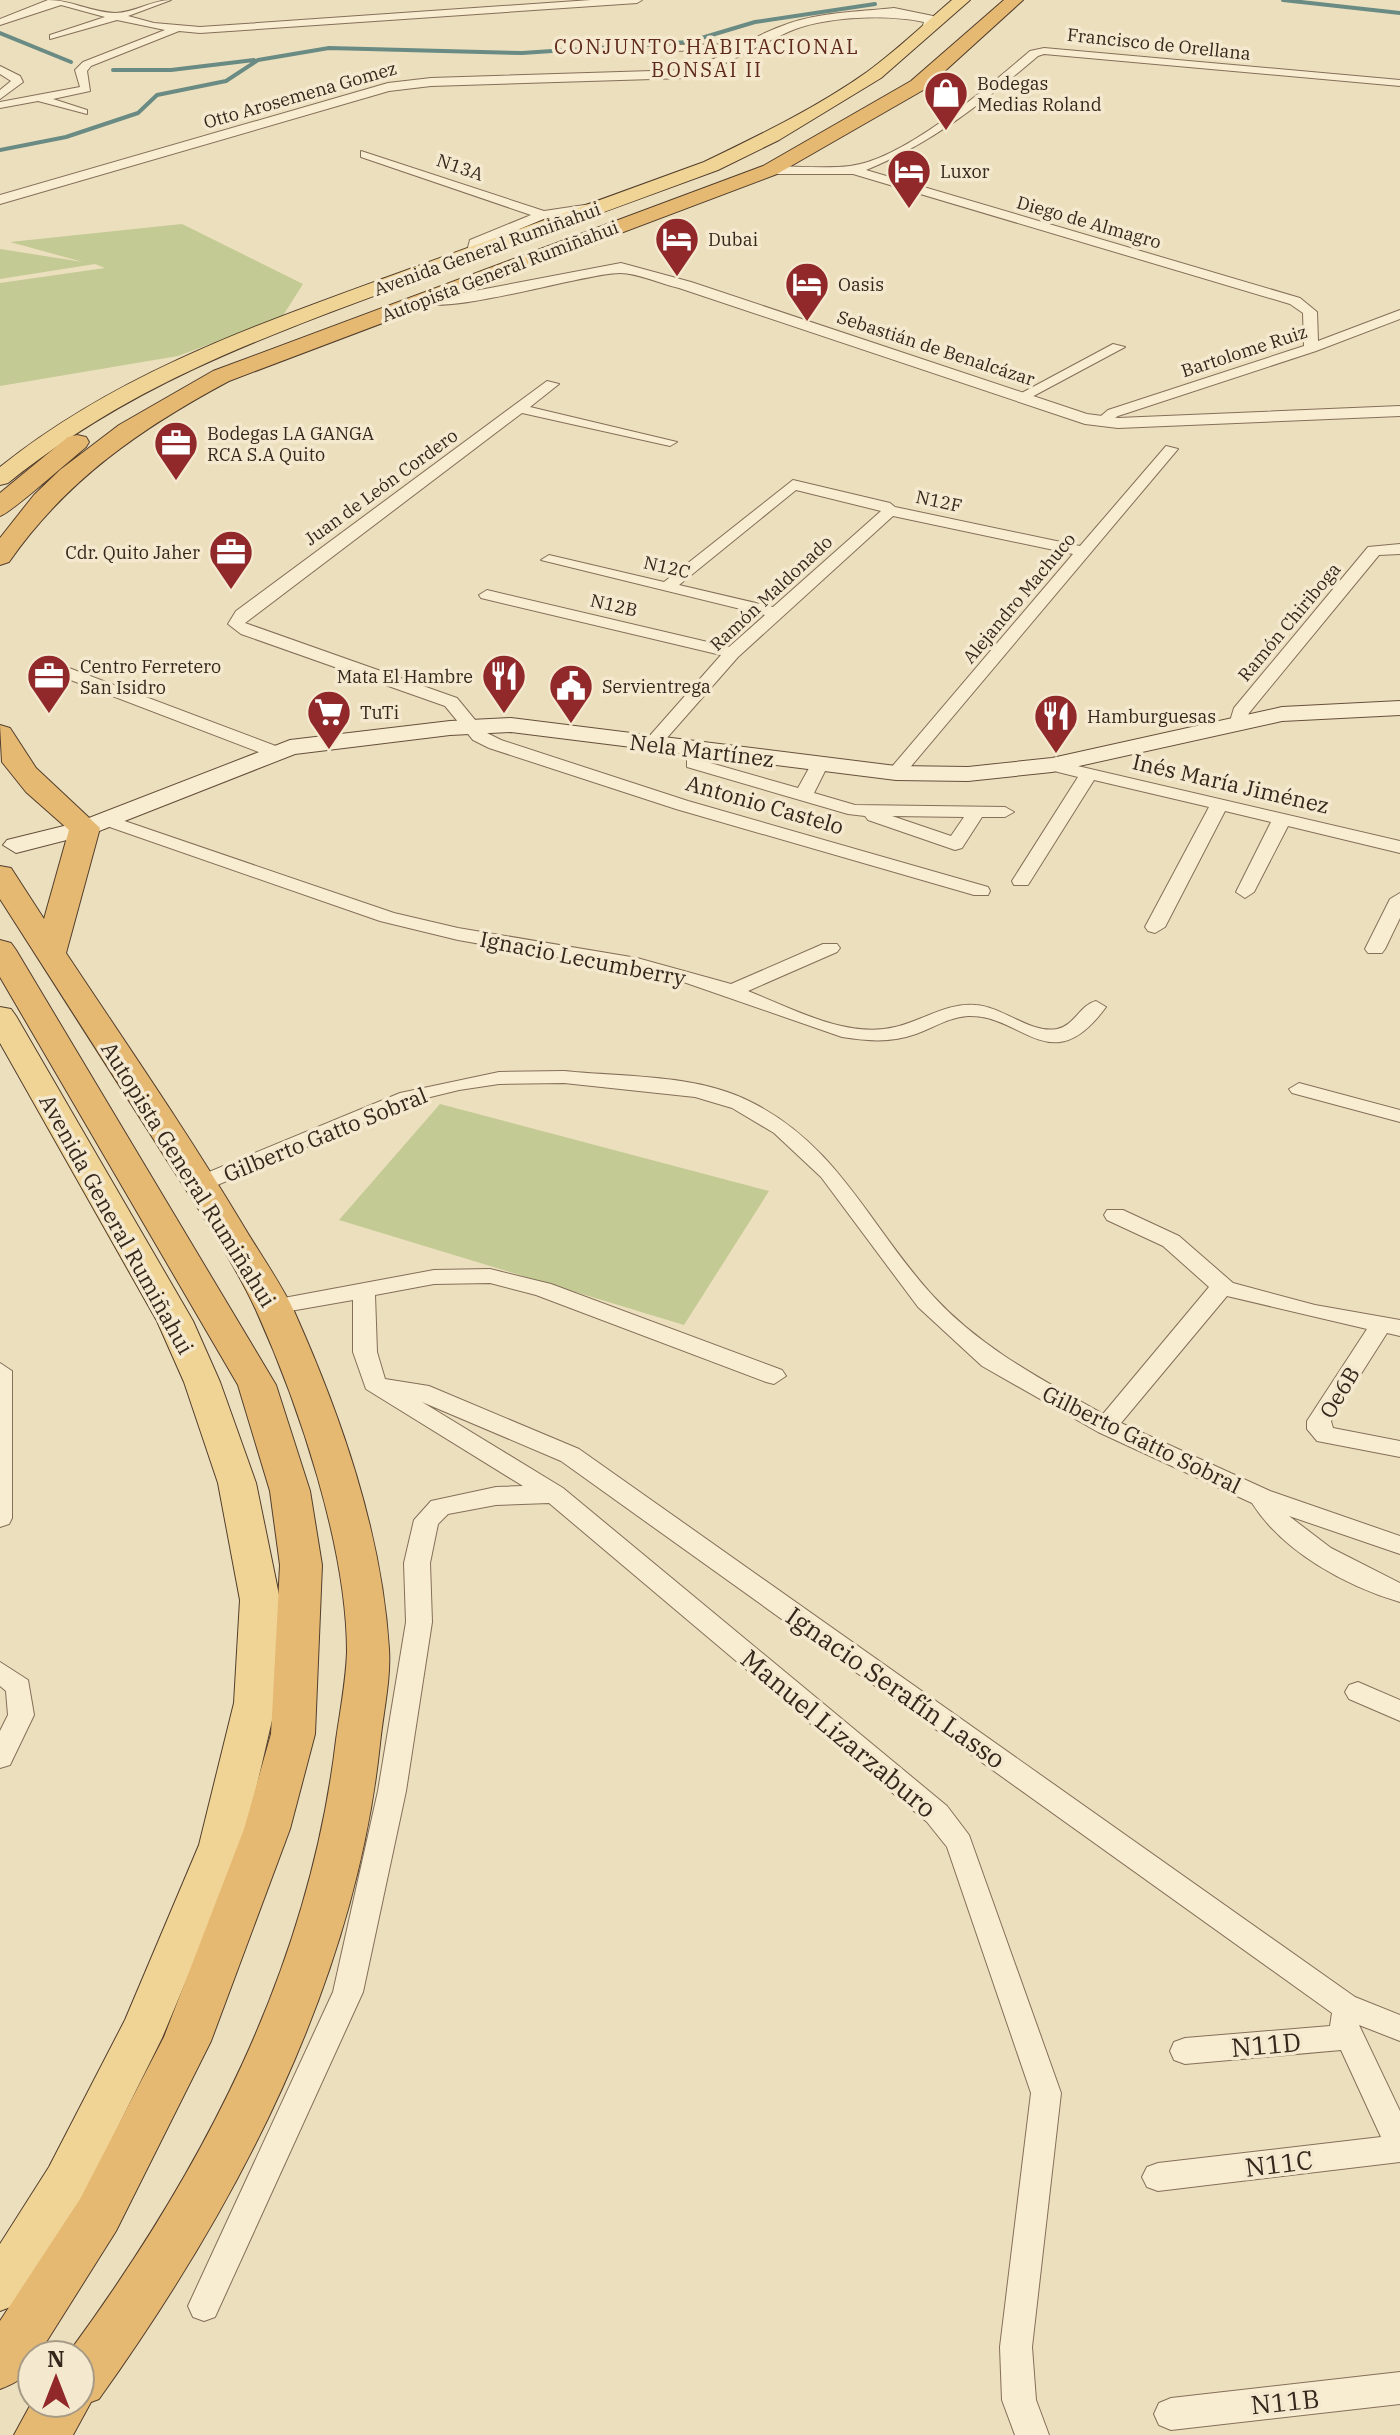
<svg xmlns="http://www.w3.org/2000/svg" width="1400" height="2435" viewBox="0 0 1400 2435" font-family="'IBM Plex Serif',serif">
	<rect width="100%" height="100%" fill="#ecdfbe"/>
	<path fill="#c3ca93" d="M182,224l121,60 -21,33 -104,39 -178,30v-103l105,-15 -10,-4 -95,15v-30l83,13 -73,-20z
		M440,1104l329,87 -85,134 -345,-105z"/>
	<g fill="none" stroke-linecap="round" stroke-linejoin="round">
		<path stroke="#6a8b83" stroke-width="4" d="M1283,0l117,13
			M0,33l71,29
			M113,70h58l83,-10
			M0,150l66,-13 72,-24 19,-18 69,-14 32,-21 71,-12 193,5 166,-11 67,-20 120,-18"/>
		<g stroke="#846f58" stroke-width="2">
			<path id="minor" d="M48,0c23,0 42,12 67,13 19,0 37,-13 56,-13l-43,16 26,7 46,4 391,-27h51l-5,3 -437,30 -21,-2 -88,35 -4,5 3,20 -37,8 34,11v4l-49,-13 -38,7v-6l80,-15 -5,-17 8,-8 82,-32 -48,-10 -67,19v-4l55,-18 -44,-12 -61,20v-6z
				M750,44l4,5 -83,2 -5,-3 5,-3z
				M1044,48l356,32v6l-356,-32 -6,2c-53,45 -107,88 -172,114l434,128 17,14 1,29 82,-31v9l-84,32 -198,65 -17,10 -7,-4 14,-12 196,-64 -1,-33 -13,-9 -437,-130h-83l-6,-4 6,-4c26,0 54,3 80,0 54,-6 139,-80 180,-115z
				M0,66l20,10 3,6 -23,17v-9l11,-9 -11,-7z
				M361,151l183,60 54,-8 6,4 -58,11 -65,27 -3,10 -6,4 -6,-4 4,-15 61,-25 -170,-58z
				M1113,344l12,3 -99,53 -12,-3z
				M547,381l12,3 -29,23 147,35 -7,4 -148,-33 -277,210 212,75 28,34 16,8 187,61 300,86 2,4 -2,4h-14l-298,-86 -187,-61 -16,-8 -28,-34 -204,-72 -13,-10 8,-13z
				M1166,446l12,3 -276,328 -6,1 -9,-5 3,-4 183,-215 -180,-38 -155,141 -80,91h-12v-8l75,-85 -240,-57 -2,-3 8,-5 242,57 36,-32 -224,-55 8,-5 115,27 129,-102 97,23 5,4 185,39zM796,490l85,21 -108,96 -94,-22z
				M1400,544v10l-21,1 -130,158 -4,12h-12l-3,-4 4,-13 134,-161z
				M61,665l220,83 3,4 -9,5 -6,-1 -214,-82 -2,-4z
				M693,758l105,30 15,-27h12l3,4 -14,28 41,12 150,2 9,5 -9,5h-23l-20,31 -7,2 -87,-30 -3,-4 -17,-2 -161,-47v-8zM892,816l72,1 -13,19z
				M1052,760l348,81v12l-112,-27 -34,66 -9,6 -9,-6 35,-70 -46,-11 -60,116 -10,6 -7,-2 -3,-4 64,-120 -115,-27 -66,105h-14l-2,-4 66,-104 -32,-8v-8z
				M107,815l287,98 64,15 179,30 94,26 92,-40h14l3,4 -3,4 -89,39c43,17 99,48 147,36 27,-6 52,-25 81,-22 27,2 55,29 81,24 17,-3 23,-24 39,-28l10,6c-55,75 -83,7 -138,9 -19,1 -35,12 -52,18 -26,9 -48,7 -74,3l-173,-60 -211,-37 -78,-19 -279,-97v-8z
				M1400,893v25l-15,31 -3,4h-14l-3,-4 25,-50z
				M564,1071c59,6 131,3 185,30 90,44 121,127 185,196 48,52 109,83 169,117l106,-127 -46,-41 -56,-26 -3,-5 3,-5h16l56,26 54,47 82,22 85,15v16l-13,-3 -56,88 2,7 67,13v16l-83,-16 -10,-12v-8l60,-92 -140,-33 -106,127 149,68 130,45v18l-111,-38 42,32 69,35v19c-54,-16 -117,-50 -148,-99l-154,-71 -116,-66 -64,-59 -97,-130 -47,-44 -42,-25 -37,-11 -131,-14 -65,1 -40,6 -45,11 -206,88h-16l-3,-5 3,-5 208,-86 99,-21z
				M1299,1083l101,27v12l-108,-29 -3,-4z
				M490,1269l61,15 231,86 4,6 -12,8 -8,-2 -230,-87 -46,-12 -56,1 -59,11 2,57 8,27 44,7 150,63 776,548 45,18v26l-41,-16 41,86v51l-242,29 -11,-4 -5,-10 5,-10 11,-4 223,-26 -40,-87 -156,14 -11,-4 -4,-9 4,-9 11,-4 145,-12 2,-13 -771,-552 -139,-59 141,86 384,318 22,29 92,258 -29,254 4,53 13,35h-34l-13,-35 -2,-53 31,-254 -84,-246 -20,-25 -378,-319 -53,2 -48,9 -10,10 -8,39 2,59 -26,169 -43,201 -148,325 -11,4 -11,-4 -5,-11 145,-314 45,-201 28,-169 -2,-59 10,-43 17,-19 65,-14 27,-1 -157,-97 -13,-37v-52l-80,14 -11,-7 11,-7 161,-30z
				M0,1363l12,8v147l-3,6 -9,3z
				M0,1662l28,18 6,35 -24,50 -10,3v-37l8,-16 -2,-24 -6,-5z
				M1358,1682l42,18v21l-51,-22 -4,-7 4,-7z
				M1400,2372v32l-229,26 -12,-5 -5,-11 5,-11 12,-5z"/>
		</g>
		<g stroke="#846f58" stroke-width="2">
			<path id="tertiary" d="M894,8l39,8 5,8 -10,8 -6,-4 2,-6c-37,-8 -100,-6 -136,10 -36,16 -65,36 -103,46l-254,8 -42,5 -389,113v-9l388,-112 43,-5 253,-8c36,-10 64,-32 98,-44 35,-14 75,-14 112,-18z
				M621,263l70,19 396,132 31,4 282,-12v10l-282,12 -33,-4 -406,-136c-18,-4 -41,-15 -59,-15 -37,0 -183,47 -206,27l8,-5 47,-3z"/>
		</g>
		<g stroke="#66503b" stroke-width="2">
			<path id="secondary" d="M1400,701v14l-118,6 -230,51 -84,9 -72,-1 -385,-48 -61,3 -155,19 -201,79 -78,20 -13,-8 4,-5 69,-17 214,-83 160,-19 61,-3 385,48 72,1 84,-9 230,-51z"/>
		</g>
		<g stroke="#523e2c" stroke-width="2">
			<path id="primary" d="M952,0h18l-89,78 -102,62 -61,30c-103,38 -206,76 -309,113 -146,54 -278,101 -401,200l-8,2v-18c115,-92 248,-139 385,-189 106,-39 213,-77 319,-116 56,-27 112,-54 163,-90 30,-22 57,-48 85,-72z
				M0,1007l11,2 5,7 177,305 27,61 36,101 24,117v48l-4,55 -33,142 -81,193 -79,159 -65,107 -18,7v-67l49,-77 76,-147 74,-175 35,-142 6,-103 -22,-117 -34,-101 -27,-61 -157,-278z"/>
		</g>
		<g stroke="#523e2c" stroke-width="2">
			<path id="trunk" d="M1004,0h19l-98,89 -148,85 -548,207c-88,47 -163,99 -220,181l-9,3v-27l34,-43 26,-25 59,-45 94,-54 550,-205 148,-85z
				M77,435l9,2 3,5 -3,5c-15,12 -75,66 -86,69v-23l68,-56z
				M0,725l10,3 26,40 64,60 -34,125c59,89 120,177 175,269 17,29 38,58 53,89 47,105 88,222 95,338 2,31 -6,64 -9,95 -25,239 -143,462 -281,655l-8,3 -18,33h-59l18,-33 48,1v-48h-13c135,-183 242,-386 269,-615 4,-28 10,-59 11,-88 0,-105 -48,-247 -91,-342 -27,-58 -66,-113 -100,-167 -52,-82 -104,-163 -156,-244v-33l11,2 33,51 25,-89 -43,-38 -24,-30z
				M0,940l11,3 5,7 260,435 34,106 12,74 -7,169 -25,95 -79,212 -95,190 -78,124h-6c0,20 -16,28 -32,34v-68l80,-122 84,-162 80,-208 27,-95 9,-169 -10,-74 -32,-106 -238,-408z"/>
		</g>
		<use href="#minor" fill="#f8ecd1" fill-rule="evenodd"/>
		<use href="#tertiary" fill="#f8ecd1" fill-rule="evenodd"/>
		<use href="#secondary" fill="#f8ecd1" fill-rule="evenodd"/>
		<use href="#primary" fill="#f0d496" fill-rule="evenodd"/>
		<use href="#trunk" fill="#e6b973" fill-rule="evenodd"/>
	</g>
	<defs>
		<g id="shop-pin" transform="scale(2.3)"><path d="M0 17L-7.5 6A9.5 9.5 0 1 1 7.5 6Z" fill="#91292a" stroke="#f4e9ce"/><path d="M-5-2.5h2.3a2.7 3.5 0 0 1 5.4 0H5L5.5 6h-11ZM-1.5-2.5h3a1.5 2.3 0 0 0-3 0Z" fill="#fff"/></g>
		<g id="hotel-pin" transform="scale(2.3)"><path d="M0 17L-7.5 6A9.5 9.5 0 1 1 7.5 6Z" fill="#91292a" stroke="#f4e9ce"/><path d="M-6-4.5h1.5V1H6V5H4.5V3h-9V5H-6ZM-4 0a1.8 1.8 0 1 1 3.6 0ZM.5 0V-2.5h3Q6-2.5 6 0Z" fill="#fff"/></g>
		<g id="office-pin" transform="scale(2.3)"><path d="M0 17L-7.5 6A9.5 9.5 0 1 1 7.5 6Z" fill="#91292a" stroke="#f4e9ce"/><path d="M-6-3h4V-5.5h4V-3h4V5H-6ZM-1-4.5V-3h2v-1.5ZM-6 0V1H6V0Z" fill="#fff"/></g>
		<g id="restaurant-pin" transform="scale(2.3)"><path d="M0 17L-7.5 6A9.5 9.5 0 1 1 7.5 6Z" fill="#91292a" stroke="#f4e9ce"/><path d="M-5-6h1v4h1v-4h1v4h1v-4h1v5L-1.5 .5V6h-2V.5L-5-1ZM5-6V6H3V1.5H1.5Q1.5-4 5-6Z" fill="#fff"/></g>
		<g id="civic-pin" transform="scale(2.3)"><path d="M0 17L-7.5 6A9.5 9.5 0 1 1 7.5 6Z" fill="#91292a" stroke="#f4e9ce"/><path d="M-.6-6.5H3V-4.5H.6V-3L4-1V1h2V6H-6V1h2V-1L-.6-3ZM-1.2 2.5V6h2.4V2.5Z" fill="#fff"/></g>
		<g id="supermarket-pin" transform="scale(2.3)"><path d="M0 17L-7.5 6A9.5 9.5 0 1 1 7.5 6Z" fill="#91292a" stroke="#f4e9ce"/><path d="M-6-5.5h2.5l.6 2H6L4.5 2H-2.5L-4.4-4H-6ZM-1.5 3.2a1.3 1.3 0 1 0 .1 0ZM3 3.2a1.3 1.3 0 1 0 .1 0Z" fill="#fff"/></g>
	</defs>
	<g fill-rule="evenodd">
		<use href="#shop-pin" x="946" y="93"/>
		<use href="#hotel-pin" x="909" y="171"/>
		<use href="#hotel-pin" x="677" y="239"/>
		<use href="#hotel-pin" x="807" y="284"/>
		<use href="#office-pin" x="176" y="443"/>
		<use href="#office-pin" x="231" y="552"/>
		<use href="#office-pin" x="49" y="676"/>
		<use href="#restaurant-pin" x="504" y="676"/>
		<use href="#civic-pin" x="571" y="686"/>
		<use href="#supermarket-pin" x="329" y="712"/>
		<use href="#restaurant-pin" x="1056" y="716"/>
	</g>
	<g text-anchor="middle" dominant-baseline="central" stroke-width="7" stroke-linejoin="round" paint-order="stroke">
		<g font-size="18" fill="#34271c" stroke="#f4e9ce">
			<text transform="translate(1159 44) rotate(6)">Francisco de Orellana</text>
			<text transform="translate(300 95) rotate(-16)">Otto Arosemena Gomez</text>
			<text transform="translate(460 167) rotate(19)">N13A</text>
			<text transform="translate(1089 222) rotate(16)">Diego de Almagro</text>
			<text transform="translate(487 249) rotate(-20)">Avenida General Rumiñahui</text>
			<text transform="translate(500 271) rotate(-21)">Autopista General Rumiñahui</text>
			<text transform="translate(936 348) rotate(18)">Sebastián de Benalcázar</text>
			<text transform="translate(1244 351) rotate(-18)">Bartolome Ruiz</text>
			<text transform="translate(381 487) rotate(-36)">Juan de León Cordero</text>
			<text transform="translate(939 501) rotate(12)">N12F</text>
			<text transform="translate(667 567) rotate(13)">N12C</text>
			<text transform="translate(771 593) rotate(-43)">Ramón Maldonado</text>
			<text transform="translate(1019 598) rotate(-50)">Alejandro Machuco</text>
			<text transform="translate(614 605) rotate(13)">N12B</text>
			<text transform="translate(1289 622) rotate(-50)">Ramón Chiriboga</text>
		</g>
		<g font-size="18" fill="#34271c" stroke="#f4e9ce" text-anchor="start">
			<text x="977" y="83">Bodegas<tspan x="977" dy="21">Medias Roland</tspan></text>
			<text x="940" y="171">Luxor</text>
			<text x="708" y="239">Dubai</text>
			<text x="838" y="284">Oasis</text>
			<text x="207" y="433">Bodegas LA GANGA<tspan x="207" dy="21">RCA S.A Quito</tspan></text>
			<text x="200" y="552" text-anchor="end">Cdr. Quito Jaher</text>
			<text x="80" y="666">Centro Ferretero<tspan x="80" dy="21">San Isidro</tspan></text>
			<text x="473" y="676" text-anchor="end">Mata El Hambre</text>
			<text x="602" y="686">Servientrega</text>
			<text x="360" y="712">TuTi</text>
			<text x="1087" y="716">Hamburguesas</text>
		</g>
		<g font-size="20" letter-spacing="2" fill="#5f2a1c" stroke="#f4e9ce">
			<text x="707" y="46">CONJUNTO HABITACIONAL<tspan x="707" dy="23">BONSAI II</tspan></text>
		</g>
		<g font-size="22" fill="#34271c" stroke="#f4e9ce">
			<text transform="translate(702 750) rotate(7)">Nela Martínez</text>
			<text transform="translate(1231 783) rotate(13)">Inés María Jiménez</text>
			<text transform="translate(765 804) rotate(16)">Antonio Castelo</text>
			<text transform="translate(583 958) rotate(11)">Ignacio Lecumberry</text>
			<text transform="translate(325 1134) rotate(-22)">Gilberto Gatto Sobral</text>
			<text transform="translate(189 1174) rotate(58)">Autopista General Rumiñahui</text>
			<text transform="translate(117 1224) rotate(61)">Avenida General Rumiñahui</text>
			<text transform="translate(1339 1392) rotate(-59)">Oe6B</text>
			<text transform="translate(1142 1439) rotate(26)">Gilberto Gatto Sobral</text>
		</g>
		<g font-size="26" fill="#34271c" stroke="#f4e9ce">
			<text transform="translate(896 1687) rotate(35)">Ignacio Serafín Lasso</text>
			<text transform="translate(839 1733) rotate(40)">Manuel Lizarzaburo</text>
			<text transform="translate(1266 2044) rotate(-5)">N11D</text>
			<text transform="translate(1279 2163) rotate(-7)">N11C</text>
			<text transform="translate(1285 2401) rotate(-6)">N11B</text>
		</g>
	</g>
	<g transform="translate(56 2379)"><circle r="38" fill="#f4e9ce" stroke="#a79b87" stroke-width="2"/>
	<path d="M0-6L14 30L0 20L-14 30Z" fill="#91292a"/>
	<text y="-12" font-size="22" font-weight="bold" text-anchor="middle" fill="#34271c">N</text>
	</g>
</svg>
